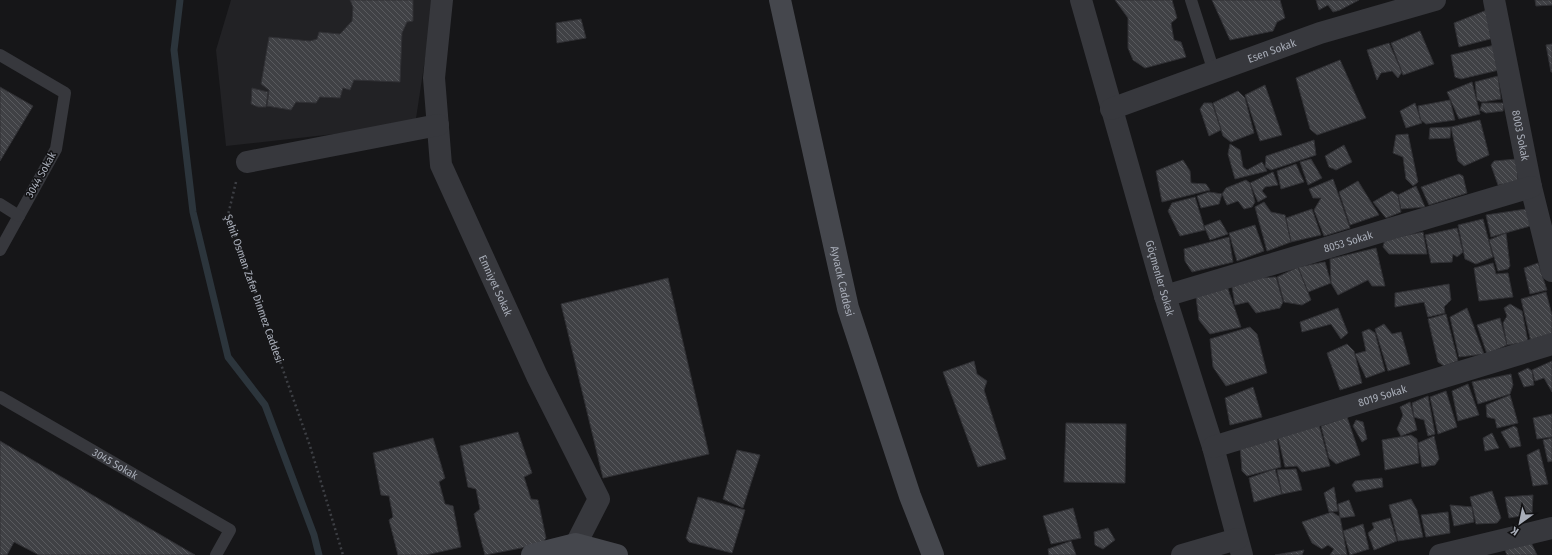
<svg xmlns="http://www.w3.org/2000/svg" width="1552" height="555" viewBox="0 0 1552 555" font-family="'Fira Sans Condensed',sans-serif">
	<defs>
		<pattern id="building-back-hatch" width="6" height="6" patternUnits="userSpaceOnUse"><rect width="6" height="6" fill="#404145"/><path d="M-1 5l2 2M0 0l6 6M5-1l2 2" fill="none" stroke="#595a5e"/></pattern>
	</defs>
	<rect width="100%" height="100%" fill="#161618"/>
	<path fill="#222225" d="M231,0h203l-19,125 -189,21 -10,-96z"/>
	<g fill="none" stroke-linecap="round" stroke-linejoin="round">
		<path stroke="#2c353c" stroke-width="7" d="M180,0l-6,50 19,162 35,145 37,48 49,130 5,20"/>
	</g>
	<path fill="url(#building-back-hatch)" stroke="#303034" d="M350,0h63v21l-6,1 -5,11 -2,49 -46,-2 -4,10 -7,-2 -3,10 -20,-1 -4,6 -20,-1 -5,8 -24,-4 2,-16 -8,-6 8,-47 41,4 7,-2 2,-7 21,2 12,-13 1,-14z
		M1115,0h57l5,18 -6,5 3,17 7,2 5,15 -41,11 -12,-8 -5,-12v-30z
		M1212,0h68l5,18 -8,4 -4,9 -43,9z
		M1316,0h43l-19,10 -7,2 -5,-7 -9,5z
		M1535,0h17v5l-16,1z
		M1487,10l7,28 -35,9 -5,-24z
		M581,19l5,19 -29,5 -1,-20z
		M1420,31l14,33 -31,11 -12,-32z
		M1389,43l13,29 -4,6 -6,-7 -11,2 -4,7 -10,-30z
		M1552,44v28h-1l-5,-27z
		M1495,45l4,25 -38,9 -6,-2 -4,-22z
		M1340,60l26,58 -49,17 -7,-6 -14,-51z
		M1498,76l3,23 -19,3 -5,-2 -2,-18z
		M1472,82l8,32 -21,5 -12,-27z
		M1265,85l17,50 -22,6 -15,-46z
		M0,87l33,19 -33,55z
		M252,88l16,4 -2,15h-8l-7,-3z
		M1238,91l7,7 9,35 -23,9 -8,-6 -10,-33z
		M1450,100l5,20 -29,4 -6,-5 -2,-13z
		M1204,103h8l9,27 -12,6 -9,-27z
		M1415,103l7,20 -16,5 -6,-17z
		M1482,103h22l-1,8 -17,2 -6,-3z
		M1480,120l9,35 -25,11 -6,-5 -7,-34z
		M1451,127l-1,11 -21,1 1,-11z
		M1408,134l10,48 -5,4 -7,-7 -3,-22 -10,-4 3,-18z
		M1314,140l2,15 -45,15 -6,-3 1,-11z
		M1230,144l10,6 3,17 4,3 15,-8 5,9 -32,8 -7,-25z
		M1344,145l8,17 -16,8 -7,-3 -4,-11z
		M1311,159l11,19 -14,7 -8,-23z
		M1517,159l1,23 -20,3 -7,-20 3,-4z
		M1183,160l7,11 1,12 15,1 4,6 -48,12 -6,-31z
		M1296,164l8,18 -23,7 -4,-18z
		M1273,172l5,13 -13,2 -3,4 5,6 -9,5 -8,-19z
		M1459,174l4,2 4,17 -38,12 -8,-18z
		M1333,179l17,49 -26,8 -10,-26 7,-12h-8l-4,-9z
		M1246,180l4,3 5,19 -3,5 -8,2 -6,-8 -11,4 -5,-11 4,-6z
		M1358,181l21,34 -29,10 -11,-33z
		M1416,186l9,21 -24,2 -3,-14z
		M1392,191l6,4 3,17 -15,6 -13,-16z
		M1209,192l13,2 -3,10 -18,4 -4,-12z
		M1195,197l10,33 -25,6 -12,-25 4,-8z
		M1264,202l7,10 14,3 6,27 -24,9 -12,-44z
		M1533,208l1,17 -43,12 -5,-22z
		M1312,209l9,26 -30,7 -5,-24z
		M1483,219l10,38 -17,7 -11,-5 -7,-34z
		M1220,220l8,14 -18,6 -6,-14z
		M1255,225l9,26 -27,10 -8,-28z
		M1457,228l6,24 -6,5 -4,-3 -1,8 -21,1 -6,-28z
		M1423,232l4,22h-38l-6,-7 2,-8z
		M1506,233l4,33 -2,3 -10,2 -9,-31z
		M1229,237l4,25 -41,10 -7,-11 -1,-12z
		M1376,248l9,38h-13l-4,-6 -30,15 -7,-12 -1,-24z
		M1325,262l6,21 -23,9 -10,-25z
		M1493,263l3,11 12,-1 5,24 -34,4 -5,-33z
		M1538,263l9,27 -17,4 -6,-26z
		M1298,267l13,33 -9,5 -18,-3 -7,-25z
		M1276,277l7,25 -3,6 -24,5 -8,-11 -13,3 -3,-18 24,-9z
		M668,278l41,176 -106,24 -42,-174z
		M1449,284l2,16 -7,7 1,6 -17,4 -4,-15 -29,5v-14z
		M1227,286l14,41 -31,7 -11,-14 -3,-23z
		M1546,292l6,23v22l-21,5 -10,-43z
		M1510,304l12,7 6,31 -21,3 -4,-22 4,-7 -3,-8z
		M1338,308l10,25 -7,6 -10,-15 -29,8 -2,-10z
		M1467,308l17,46 -25,3 -9,-40z
		M1446,314l12,47 -14,5 -6,-4 -10,-43z
		M1500,318l7,27 -20,9 -10,-29z
		M1384,324l8,10 9,-2 9,32 -22,7 -13,-42z
		M1250,327l7,7 10,39 -41,13 -13,-19 -3,-28z
		M1369,329l6,4 10,38 -19,7 -11,-24 11,-3 -4,-19z
		M1347,344l7,7 8,32 -22,7 -13,-37z
		M974,361l3,13 10,7 -3,9 22,69 -28,8 -35,-95z
		M1552,361v31l-8,-14 -9,3 -3,-11z
		M1528,368l4,3 2,14 -10,2 -6,-14z
		M1511,374l2,11 -3,9 -32,10 -6,-22z
		M1468,384l11,31 -21,6 -6,-30z
		M1253,387l9,30 -32,8 -5,-27z
		M1446,391l11,36 -19,7 -8,-37z
		M1510,395l8,28 -21,5 -2,-9 -8,-2 -1,-12z
		M1428,396l7,38 -7,2 -4,-16 -10,-3 -2,-14z
		M1410,402l7,28 -16,6 -4,-7 6,-14 -3,-8z
		M1552,414v23l-15,2 -4,-21z
		M1347,417l13,38 -24,9 -7,-6 -8,-32z
		M1356,420l7,2 4,17 -5,3 -9,-16z
		M1066,423l60,1 -1,59 -61,-1z
		M1319,425l11,41 -28,6 -5,-6 -12,1 -7,-30z
		M1514,426l3,2 4,18 -11,2 -9,-16z
		M518,432l14,41 -8,4 7,22 7,1 8,38 -4,6 -57,11 -11,-41 6,-5 -4,-20 -8,-2 -8,-41z
		M1492,433l7,15 -14,3 -2,-13z
		M1411,435l6,4 2,24 -34,7 -3,-30z
		M1434,436l5,23 -4,6 -13,2 -4,-24z
		M433,438l12,40 -6,4 6,22 8,2 8,41 -35,8h-28l-9,-35 4,-3 -4,-21 -8,-1 -8,-42z
		M1277,438l4,29 -34,9 -5,-5 -2,-25z
		M1552,438v23l-4,1 -5,-22z
		M0,441l195,114h-156l-25,-13 -7,13h-7z
		M1539,449l9,35 -15,2 -6,-31z
		M737,450l23,5 -17,53 -20,-9z
		M1275,469l7,25 -28,8 -5,-24z
		M1296,469l6,21 -20,4 -5,-24z
		M1382,478l1,9 -27,5 -4,-7 3,-4z
		M1334,487l4,24 -9,1 -5,-19z
		M1492,491l9,27 -4,5 -21,1 -6,-27z
		M1533,495l-1,19 -23,4 -4,-21z
		M698,497l47,13 -13,43 -43,-11 -3,-4z
		M1411,499l6,11 6,27 -25,4 -9,-36z
		M1349,500l6,16 -15,2 -2,-14z
		M1450,505l22,2 2,15 -20,4z
		M1073,508l8,30 -30,6 -8,-28z
		M1332,512l8,5 7,38h-17l4,-6 -6,-4 -6,4 -10,-6 -10,-21z
		M1448,512l2,21 -24,4 -5,-22z
		M1390,518l7,23 -23,9 -6,-17 6,-5 -2,-5z
		M1363,524l6,25 -19,6 -7,-24z
		M1108,528l7,12 -12,9 -8,-4 -1,-13z
		M1530,540l7,15h-30l-3,-7z
		M1071,541l5,14h-27l-1,-6z
		M1304,550l-2,5h-27z"/>
	<g fill="none" stroke-linecap="round" stroke-linejoin="round">
		<path stroke="#3d3f44" stroke-width="2.5" stroke-dasharray="2 3" stroke-linecap="butt" id="s1" d="M236,182l-8,33 82,231 33,109"/>
		<g stroke="#37383d" stroke-width="12">
			<path d="M1191,0l23,72"/>
			<path d="M0,55l65,38 -9,56 -56,101"/>
			<path d="M0,204l19,12"/>
			<path id="s2" d="M0,397l230,133 -14,25"/>
		</g>
		<g stroke="#37383d" stroke-width="22">
			<path id="s3" d="M442,0l-8,78 7,87 96,211 62,123 -23,45 2,11"/>
			<path id="s4" d="M1081,0l84,296 48,151 29,108"/>
			<path id="s5" d="M1494,0l37,187 21,84"/>
			<path id="s6" d="M1111,109l209,-76 115,-33"/>
			<path d="M247,162l191,-37"/>
			<path id="s7" d="M1165,296l366,-109"/>
			<path id="s8" d="M1213,447l339,-103"/>
			<path d="M1182,555l55,-16"/>
			<path d="M1440,555l112,-27"/>
		</g>
		<g stroke="#45474d" stroke-width="22">
			<path id="s9" d="M780,0l68,308 62,188 23,59"/>
			<path d="M532,555l44,-11 41,11"/>
		</g>
	</g>
	<g text-anchor="middle" dominant-baseline="central" stroke-width="3" stroke-linejoin="round" paint-order="stroke">
		<g font-size="11" fill="#a8adb8" stroke="#111113">
			<text stroke="none"><textPath href="#s6" startOffset="171">Esen Sokak</textPath></text>
			<text stroke="none"><textPath href="#s5" startOffset="138">8003 Sokak</textPath></text>
			<text transform="translate(41 175) rotate(-61)">3044 Sokak</text>
			<text stroke="none"><textPath href="#s7" startOffset="191">8053 Sokak</textPath></text>
			<text stroke="none"><textPath href="#s4" startOffset="289">Göçmenler Sokak</textPath></text>
			<text stroke="none"><textPath href="#s9" startOffset="288">Ayvacık Caddesi</textPath></text>
			<text stroke="none"><textPath href="#s3" startOffset="298">Emniyet Sokak</textPath></text>
			<text stroke="none"><textPath href="#s1" startOffset="112">Şehit Osman Zafer Dinmez Caddesi</textPath></text>
			<text stroke="none"><textPath href="#s8" startOffset="177">8019 Sokak</textPath></text>
			<text stroke="none"><textPath href="#s2" startOffset="133">3045 Sokak</textPath></text>
		</g>
	</g>
	<g transform="translate(1520 523) rotate(213)" stroke="#111113" stroke-width="3" paint-order="stroke">
	<path d="M0-3L7 15L0 10L-7 15Z" fill="#a8adb8"/>
	<text y="-6" font-size="11" font-weight="bold" text-anchor="middle" fill="#a8adb8">K</text>
	</g>
</svg>
